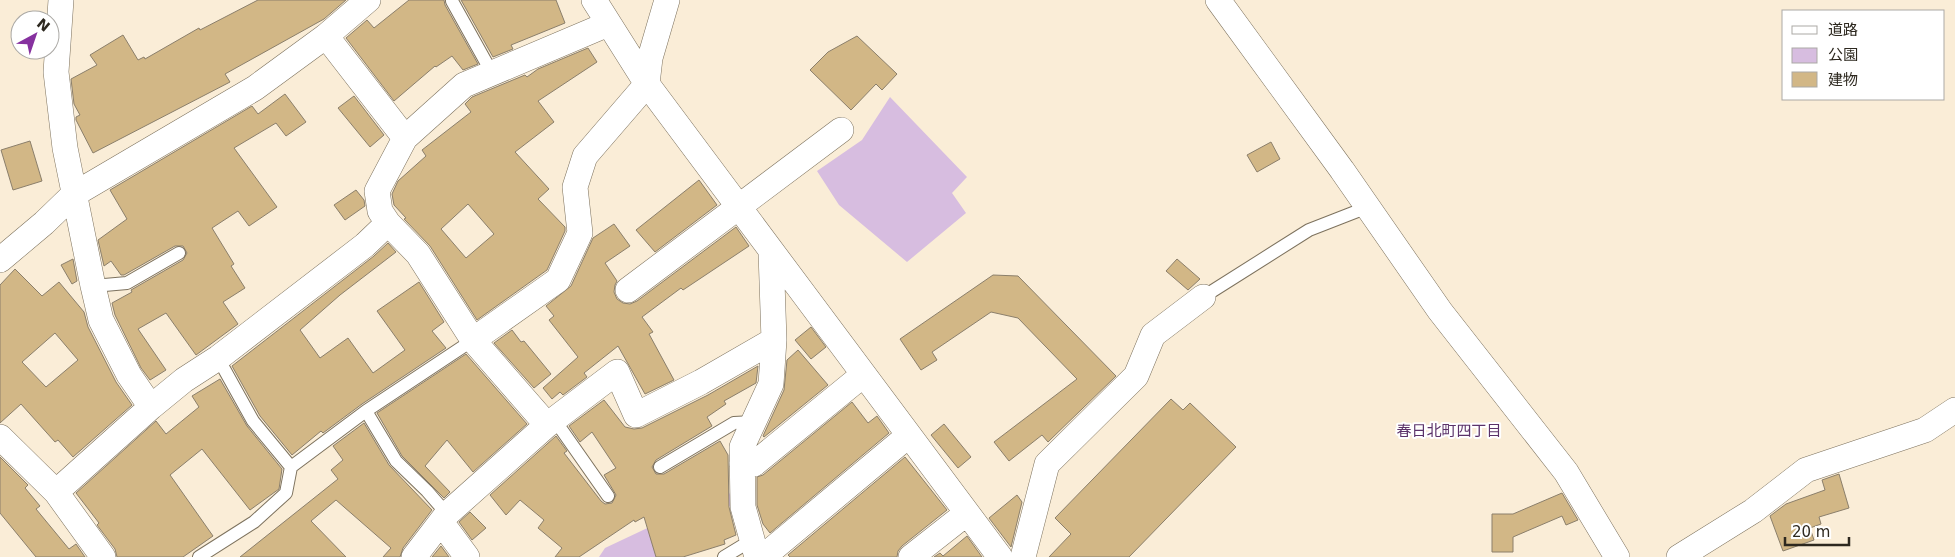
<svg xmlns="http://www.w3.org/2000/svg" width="1955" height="557" viewBox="0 0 1955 557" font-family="'DejaVu Sans','Noto Sans JP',sans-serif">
	<rect width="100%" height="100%" fill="#faedd7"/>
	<path fill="#d7bde0" d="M890,97l77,80 -15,16 14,20 -59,49 -68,-57 -22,-34 45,-31z
		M728,490l6,14 -78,39 3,14h-60l6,-9z"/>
	<path fill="#d2b786" stroke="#8b7f6b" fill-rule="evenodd" d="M258,0h88l-22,19 -99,55 5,8 -137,71 -17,-33v-3l4,-2 -6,-11 -3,-25 26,-14 -7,-10 33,-20 15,25 6,-3 1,2 54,-31 1,2z
		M409,0h35l1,5 33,59 -15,6 -11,-14 -16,11 -1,-1 -41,35 -48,-63 21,-18 7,8z
		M461,0h95l9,23 -54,22 2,4 -20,8z
		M857,36l40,38 -15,16 -6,-6 -25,26 -41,-40 18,-18z
		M588,48l9,14 -59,39 16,21 -39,30 34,37 -11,10 27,28v4l-18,39 -70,50 -47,-74 -26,-27 2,-1 -12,-13 -2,-11 6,-13 28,-25 -4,-6 49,-38 -6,-8 7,-7 53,-22 2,2 11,-8zM468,204l26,30 -28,24 -25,-29z
		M285,94l21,28 -20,14 -10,-13 -42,25 43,59 -28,19 -11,-15 -26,17 22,36 -3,2 14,22 -22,14 15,22 -42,31 -30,-42 -28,16 28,41 -16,10 -9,-12 -26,-53 -3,-12 20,-11 -1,-2 52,-30 4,-7 -4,-7h-8l-51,29h-3l-10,-14 -7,5 -6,-26 29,-21 -17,-29 142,-84 6,8z
		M354,96l30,39 -14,12 -32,-39z
		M30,141l12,40 -29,9 -12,-40z
		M1271,142l9,17 -23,13 -10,-17z
		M699,180l18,25 -62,47 -19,-22z
		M356,190l8,10 1,6 -20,14 -11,-15z
		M614,224l16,22 -25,17 12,18 -2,4 -1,7 3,7 6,4 7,1 7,-3 99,-74 13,19 -66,44 -2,-2 -39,29 11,15 -4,2 25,46 -29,14 -27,-48 -34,27 3,4 -24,18 -3,-3 -8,7 -9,-11 35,-31 -29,-37 5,-4 -8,-10 25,-20 22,-48z
		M388,243l8,9 -56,43 -40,35 20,28 28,-20 25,35 32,-23 -28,-39 42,-29 25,40 -12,9 14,17 -84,56 -39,29 -2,-2 -29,24 -32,-39 -28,-50 142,-110z
		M73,259l4,22 -5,3 -11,-19z
		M1177,259l23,20 -12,11 -22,-19z
		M15,269l27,27 17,-14 25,30 4,15 28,55 16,23 -59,52 -15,-17 -3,2 -34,-38 -21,19v-138zM55,333l23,27 -32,27 -24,-25z
		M993,275l25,1 98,100 -68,66 -6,-7 -33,26 -15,-19 83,-63 -59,-61 -27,-6 -59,40 5,8 -16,10 -21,-31z
		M811,327l15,20 -15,12 -16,-19z
		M512,330l9,12 3,-1 27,33 -17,14 -40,-45z
		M798,350l30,35 -64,52 -1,-1 21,-46 3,-30z
		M466,354l61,70 -54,48 -26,-32 -22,26 25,26 -6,6 -42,-42 -25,-43z
		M758,366l-2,17 -32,18 2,3 -19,13 5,9 -56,34 -4,7 4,7h8l56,-33 8,14 1,52 7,28 -12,5 1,4 -42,13h-27l-12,-40 -9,5 -1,-2 -55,37h-24l7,-9 -24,-20 6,-8 -24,-20 -14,15 -16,-20 66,-59 11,15 -3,2 37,48 4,3 7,-1 4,-8 -12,-20 12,-7 -24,-36 -12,10 -11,-16 35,-26 21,27 9,2 8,-1 66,-33z
		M220,379l27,47 35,43 -3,20 -29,21 -48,-61 -32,26 43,61 -30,21h-66l-2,-8 -18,-24 2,-2 -23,-30 80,-72 10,13 33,-27 -7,-11z
		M1171,399l12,11 7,-7 46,44 -107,110h-80l22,-23 -16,-16z
		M852,402l16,21 9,-7 12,17 -119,100 -7,-9 -6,-19v-28l6,-2z
		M364,423l25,42 43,45 -29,38 -3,9h-17l8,-9 -55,-48 -25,21 35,36h-106l98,-78 -7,-9 12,-10 -10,-14z
		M944,424l27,33 -13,11 -27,-33z
		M0,457l28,28 -3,3 15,18 -4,3 33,40 7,-5 9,13h-49l-36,-44z
		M905,457l42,53 -45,36 -4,5 -1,6h-107l-2,-2z
		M1839,474l10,34 -30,9 2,7 -11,4 4,12 -31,11 -13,-35 16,-12 39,-14 -3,-10z
		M1562,493l16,27 -12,5 -4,-9 -49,21v15h-21v-38h21z
		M1017,495l5,7 -11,45 -22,-29z
		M470,512l16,16 -14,12 -13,-18z
		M967,536l15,21h-48l6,-4 3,3z
		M441,546l8,11h-17z"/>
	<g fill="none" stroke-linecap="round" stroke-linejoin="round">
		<g stroke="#7d725e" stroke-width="14">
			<path id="service" d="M452,1l40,72
				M93,286l34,-3 52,-30
				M1203,297l106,-67 59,-23
				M218,358l35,63 38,46
				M554,419l54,77
				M660,467l74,-44 19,-1
				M447,514l-20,-23 -31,-30 -30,-50 107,-71
				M199,557l55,-35 32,-29 5,-26 75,-56
				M724,557l28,-17"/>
		</g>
		<g stroke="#7d725e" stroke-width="26">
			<path id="minor" d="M61,0l-5,72 9,76 28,138 8,34 28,55 22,32
				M594,0l53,84 353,473
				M1218,0l124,170 98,141 126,161 51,85
				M326,36l79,102
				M388,223l30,31 55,86 74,85
				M0,260l44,-37 29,-28 182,-107 71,-52 42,-36
				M628,290l213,-160
				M473,340l85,-60 22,-47 -5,-46 10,-31 62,-72 3,-26 17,-58
				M0,437l56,55 47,65
				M742,464h12l109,-89
				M56,492l95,-85 33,-27 34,-22 147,-113 23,-22 -8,-12 -3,-20 28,-53 59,-53 144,-61
				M441,522l26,35
				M414,557l33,-43 100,-89 70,-53 19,43 65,-33 73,-42
				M757,557l-14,-50 -1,-60 29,-63 3,-44 -3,-88
				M763,557l146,-122
				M911,557l56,-44
				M1023,557l24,-93 89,-88 17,-41 50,-38
				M1679,557l74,-46 53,-41 119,-40 30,-20"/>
		</g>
		<use href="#service" stroke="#fff" stroke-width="12"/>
		<use href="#minor" stroke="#fff" stroke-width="25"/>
	</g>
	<g text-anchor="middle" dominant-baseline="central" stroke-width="4" stroke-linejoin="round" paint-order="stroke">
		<g font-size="15" fill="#5b3269" stroke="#fff">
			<text x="1449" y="431">春日北町四丁目</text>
		</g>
	</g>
	<rect x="1782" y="10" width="162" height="90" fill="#ffffff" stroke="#aba9a5"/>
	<rect x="1792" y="26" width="25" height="8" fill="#ffffff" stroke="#aba9a5"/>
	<text x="1828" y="35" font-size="15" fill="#2d281f">道路</text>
	<rect x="1792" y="48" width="25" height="15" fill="#d7bde0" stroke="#aba9a5"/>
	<text x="1828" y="60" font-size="15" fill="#2d281f">公園</text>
	<rect x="1792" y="72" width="25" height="15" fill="#d2b786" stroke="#aba9a5"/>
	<text x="1828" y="85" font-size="15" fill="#2d281f">建物</text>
	<g transform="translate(35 35) rotate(40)"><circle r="24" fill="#ffffff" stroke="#aba9a5"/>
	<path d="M0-4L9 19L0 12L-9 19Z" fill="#86319f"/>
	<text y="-8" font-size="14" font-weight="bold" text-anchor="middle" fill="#2d281f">N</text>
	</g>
	<path d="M1785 537v8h64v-8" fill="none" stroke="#2d281f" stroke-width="2.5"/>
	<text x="1792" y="537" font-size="15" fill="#2d281f" stroke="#ffffff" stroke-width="4" paint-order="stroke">20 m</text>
</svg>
